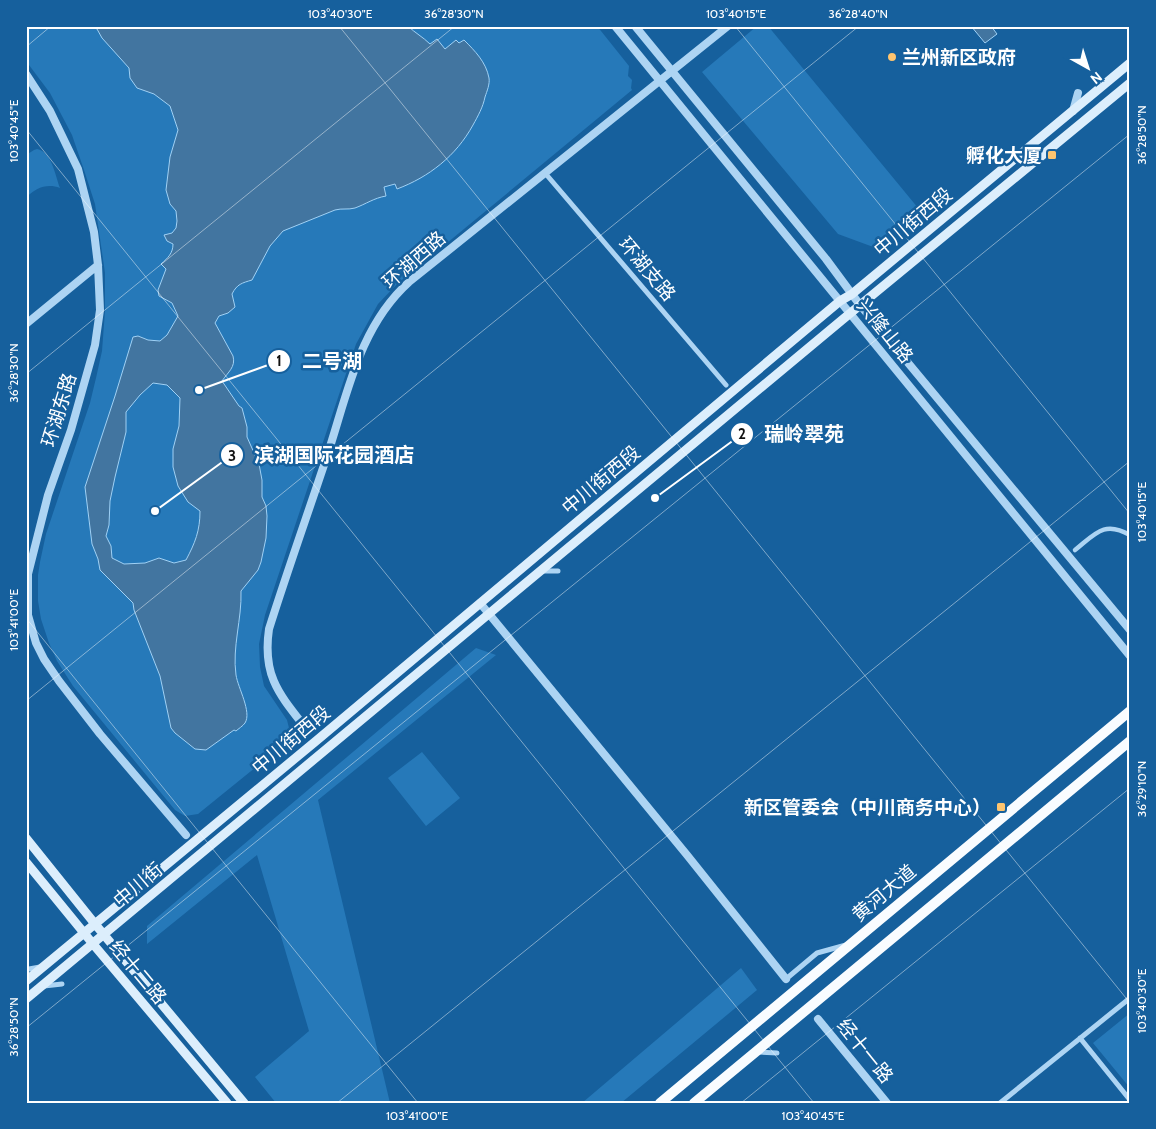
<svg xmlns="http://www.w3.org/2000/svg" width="1156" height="1129" viewBox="0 0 1156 1129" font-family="Cabin,'Noto Sans SC',sans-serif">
	<rect width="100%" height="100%" fill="#16609d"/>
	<path fill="#2679b9" d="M26,26h571l32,40 -1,10 4,4 -1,8 1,2 -208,172 -26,21 -20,21 -22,40 -91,271 -6,29 1,23 4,19 23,34 3,12 -3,10 -89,72 -13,2 -10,-6 -102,-124 -16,-25 -8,-18 -8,-24 -3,-18v-26l2,-13 6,-28 44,-131 6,-25 6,-27 3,-40v-38l-10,-69 -11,-34 -12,-35 -22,-42 -24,-32z
		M757,26h11l155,188 -47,34 -38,-14 -136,-162z
		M37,149c15,3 18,26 23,39 -13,-5 -25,0 -34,10v-43l8,-5z
		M476,648l20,7 -178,145 72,303h-114l-21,-26 54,-46 -52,-176 -110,89v-18z
		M422,752l38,46 -34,28 -38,-48z
		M741,968l16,22 -136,113h-39z
		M1130,1013v75l-37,-45z"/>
	<path fill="#4275a0" stroke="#a0d1f5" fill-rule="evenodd" d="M93,26h315c7,7 15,11 22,18l7,-5 8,10 11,-9 3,3 5,-3c11,11 22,22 25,38 1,6 -2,13 -4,19 -2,10 -7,19 -12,28 -17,31 -44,52 -76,64l-2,-5 -11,3 2,9c-12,2 -20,8 -31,12 -7,2 -13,0 -20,2l-52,21 -13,15 -18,34c-10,3 -15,4 -20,14l3,13 -7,6 -9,3 -4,7 18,33c3,11 -5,16 -11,25l17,25 3,2 5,19v10l12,27 3,16v17l4,9 1,10 -1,22 -5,24 -3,8 -17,21c1,28 -9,56 -5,84 2,13 16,37 9,48 -2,3 -7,6 -9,8l-2,-1 -28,20 -11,-1 -20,-16 -4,-5 -11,-52 -26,-66 -1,-7 -33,-33 -2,-11 -6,-15 -7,-57 30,-91 18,-59 5,-1 10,4 12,1 7,-6 11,-19 -6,-13 -13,-7 -1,-6 8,-21 -5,-5c7,-6 12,-11 12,-20l-6,-3 -3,-6 8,-2 4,-5 1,-7 -1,-10 -6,-7 -4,-14 4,-33 8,-27 -8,-24 -16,-12 -17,-6 -7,-10 -1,-10 -27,-30 -5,-9zM153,383l14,2 13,13 -1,28 -6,23v18l5,19 10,16 12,9c0,20 -5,32 -14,49l-12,3 -15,-5 -14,5 -21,1 -12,-6 -1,-12 -5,-10 3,-11 1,-24 5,-24 11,-45v-20l14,-17z
		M971,26h20l6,8 -12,9z"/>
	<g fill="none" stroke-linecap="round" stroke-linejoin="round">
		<path stroke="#add4f3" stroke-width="4.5" d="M1075,550c20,-16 29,-30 55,-15"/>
		<path stroke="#add4f3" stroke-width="5" d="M545,173l181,212
			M541,571h17
			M29,969l11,-2
			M786,979l31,-26 29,-8
			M44,986l18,-2
			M1080,1038l50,62
			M758,1052l19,1
			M1000,1103l130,-105"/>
		<path stroke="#add4f3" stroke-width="8" d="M615,26l515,630
			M635,26l191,233 34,46 270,325
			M26,74l24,37 28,58 16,63 4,33 2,45 -5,35 -24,85 -23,65 -20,79v41l8,28 8,16 15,22 41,53 86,101
			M1073,111l5,-18
			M26,324l72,-59
			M480,603l207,252 99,124
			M308,731c-28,-36 -46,-54 -39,-102 18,-57 38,-113 57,-170 21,-62 32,-131 83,-177l319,-256
			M818,1019l69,84"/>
		<path stroke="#dceefc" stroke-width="9" d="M26,838l69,86 149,179
			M26,862l67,82 134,159
			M26,981l290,-240 524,-440 12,-7 278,-231
			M26,999l816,-679 288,-237"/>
		<path stroke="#f9fcff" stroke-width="10" d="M660,1103l470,-392
			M694,1103l436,-362"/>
	</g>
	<path fill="none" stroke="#fff" stroke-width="1" stroke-opacity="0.45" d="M339,26l791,977M735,26l395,488M26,47l25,-21M26,129l788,974M26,374l429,-348M26,618l392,485M26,701l833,-675M26,1028l1104,-894M337,1103l793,-642M741,1103l389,-315"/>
	<g fill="#ffc56f" stroke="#16609d" stroke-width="2">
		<circle cx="892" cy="57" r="5"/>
		<rect x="1047" y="150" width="10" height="10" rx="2.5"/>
		<rect x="996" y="802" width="10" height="10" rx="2.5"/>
	</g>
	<g text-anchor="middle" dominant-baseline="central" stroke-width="5" stroke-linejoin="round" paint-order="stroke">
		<g font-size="19" font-weight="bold" fill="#fff" stroke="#16609d" text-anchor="end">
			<text x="902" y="57" text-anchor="start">兰州新区政府</text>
			<text x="1042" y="155">孵化大厦</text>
			<text x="991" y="807">新区管委会（中川商务中心）</text>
		</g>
		<g font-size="19" fill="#fff" stroke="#16609d">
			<text transform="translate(913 222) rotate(-40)">中川街西段</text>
			<text transform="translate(414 260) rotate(-41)">环湖西路</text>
			<text transform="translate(647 269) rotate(50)">环湖支路</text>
			<text transform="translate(885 331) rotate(51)">兴隆山路</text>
			<text transform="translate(59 410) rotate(-73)">环湖东路</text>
			<text transform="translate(601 480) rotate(-40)">中川街西段</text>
			<text transform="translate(291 740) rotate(-40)">中川街西段</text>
			<text transform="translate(138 885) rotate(-40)">中川街</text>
			<text transform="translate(884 893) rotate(-40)">黄河大道</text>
			<text transform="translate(138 972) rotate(50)">经十二路</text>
			<text transform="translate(865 1051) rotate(51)">经十一路</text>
		</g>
	</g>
	<path fill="none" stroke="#fff" stroke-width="2" d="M199 390L279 361M655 498L742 434M155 511L232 455"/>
	<g fill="#fff" stroke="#16609d" stroke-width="2">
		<circle cx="199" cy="390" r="5"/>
		<circle cx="655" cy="498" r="5"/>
		<circle cx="155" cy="511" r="5"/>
		<circle cx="279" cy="361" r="12"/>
		<circle cx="742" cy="434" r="12"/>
		<circle cx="232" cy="455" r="12"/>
	</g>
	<g font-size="15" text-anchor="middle" font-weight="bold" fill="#111">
		<text x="279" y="366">1</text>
		<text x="742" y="439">2</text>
		<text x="232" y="461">3</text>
	</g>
	<g font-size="20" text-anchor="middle" font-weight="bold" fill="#fff" stroke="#16609d" stroke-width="5" stroke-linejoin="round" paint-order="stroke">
		<text x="332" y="368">二号湖</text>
		<text x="804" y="441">瑞岭翠苑</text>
		<text x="334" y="462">滨湖国际花园酒店</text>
	</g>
	<rect width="1156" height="1129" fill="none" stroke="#16609d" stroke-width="55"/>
	<g transform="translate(1088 68) rotate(141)" stroke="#16609d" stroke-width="4" paint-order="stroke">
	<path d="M0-4L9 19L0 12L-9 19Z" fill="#ffffff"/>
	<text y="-8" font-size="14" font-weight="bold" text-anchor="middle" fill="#ffffff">N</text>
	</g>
	<rect x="28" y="28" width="1100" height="1074" fill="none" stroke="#fff" stroke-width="2"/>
	<g font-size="12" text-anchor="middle" fill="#fff">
		<text x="340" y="18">103°40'30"E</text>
		<text x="454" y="18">36°28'30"N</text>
		<text x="736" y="18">103°40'15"E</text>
		<text x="858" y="18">36°28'40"N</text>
		<text transform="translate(14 131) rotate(-90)" y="4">103°40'45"E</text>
		<text transform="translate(1142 135) rotate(-90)" y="4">36°28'50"N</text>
		<text transform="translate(14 373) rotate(-90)" y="4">36°28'30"N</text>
		<text transform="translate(1142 512) rotate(-90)" y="4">103°40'15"E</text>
		<text transform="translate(14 620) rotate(-90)" y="4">103°41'00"E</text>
		<text transform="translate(1142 789) rotate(-90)" y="4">36°29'10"N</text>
		<text transform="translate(1142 1001) rotate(-90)" y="4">103°40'30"E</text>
		<text transform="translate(14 1027) rotate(-90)" y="4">36°28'50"N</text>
		<text x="417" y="1120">103°41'00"E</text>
		<text x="813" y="1120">103°40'45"E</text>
	</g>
</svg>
